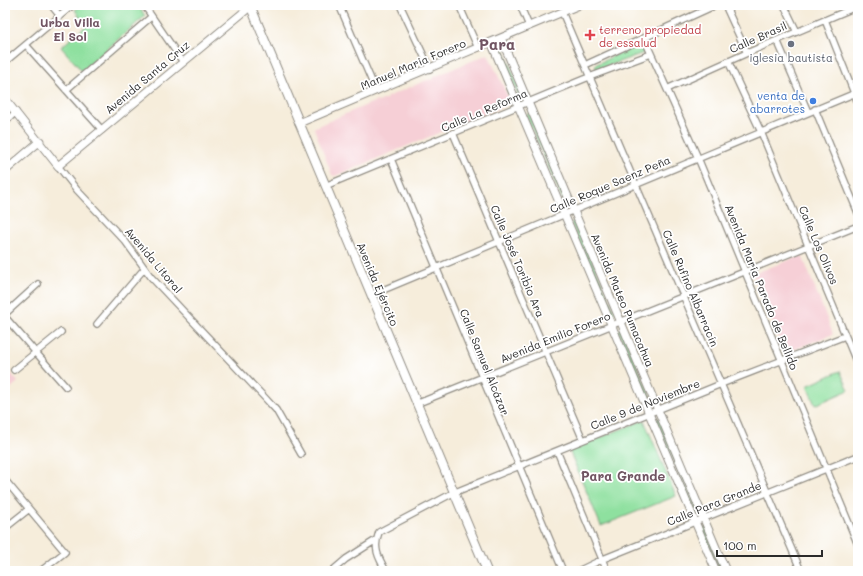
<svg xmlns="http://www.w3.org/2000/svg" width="863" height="576" viewBox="0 0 863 576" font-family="Mali,sans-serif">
	<rect width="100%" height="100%" fill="#fff"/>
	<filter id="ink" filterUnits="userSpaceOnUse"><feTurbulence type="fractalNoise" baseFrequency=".025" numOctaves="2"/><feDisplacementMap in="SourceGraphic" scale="8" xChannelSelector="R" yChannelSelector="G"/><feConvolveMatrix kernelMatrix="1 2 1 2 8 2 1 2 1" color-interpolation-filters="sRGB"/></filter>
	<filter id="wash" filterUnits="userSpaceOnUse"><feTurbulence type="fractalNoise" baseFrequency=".012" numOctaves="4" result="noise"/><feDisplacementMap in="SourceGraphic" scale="16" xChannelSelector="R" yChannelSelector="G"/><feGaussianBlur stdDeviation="0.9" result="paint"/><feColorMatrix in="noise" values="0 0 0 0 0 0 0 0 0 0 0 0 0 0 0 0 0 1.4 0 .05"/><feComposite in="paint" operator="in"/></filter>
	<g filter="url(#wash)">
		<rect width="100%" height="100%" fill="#f6eddb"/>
		<path fill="#f6cfd6" d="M488,54l23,49 -176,73 -3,-1 -18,-47 1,-1 61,-26 2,1 8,-3 1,-2 40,-17 7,-1v-2z
			M802,255l31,79 -48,19 -32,-79z
			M5,366l13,16 -13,11z"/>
		<path fill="#8ee09f" stroke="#5c8665" d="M81,5h57l7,11 -63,55 -21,-24 25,-21 -11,-16z
			M642,42l4,10 -49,18 -2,-5z
			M503,48l20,50 -3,1 -21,-49z
			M529,113l40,94 -3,1 -40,-93z
			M575,221l40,92 -3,2 -41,-92z
			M621,329l32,74 -3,1 -32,-74z
			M840,371l9,19 -34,15 -8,-19z
			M659,418l40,96h-3l-40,-95z
			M644,420l32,76 -75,30 -32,-76z
			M706,527l18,44h-4l-18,-42z"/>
	</g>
	<g filter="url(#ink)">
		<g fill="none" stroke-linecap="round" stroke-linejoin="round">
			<g stroke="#908c83" stroke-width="8">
				<path id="minor" d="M51,5l9,11
					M144,5l39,57
					M339,5l37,86
					M400,5l30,64
					M459,5l19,43
					M520,5l9,21
					M725,5l22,48
					M784,5l13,27
					M562,12l239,559
					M825,20l33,83
					M644,38l54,120 160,387
					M777,40l31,72
					M26,45l76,85
					M728,61l33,71 97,234
					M5,62l68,-57
					M585,65l131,-60
					M667,89l80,-36 111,-47
					M66,90l85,-73
					M815,109l43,104
					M5,122l11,-10
					M453,133l130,307
					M391,159l172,412
					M58,166l19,24 48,51 26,36 115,122 10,11 25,44
					M325,186l259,-107 67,-25
					M371,295l487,-203
					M5,314l33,-30
					M5,317l61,70
					M97,324l47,-55
					M14,370l47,-38
					M416,404l442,-178
					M557,451l50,120
					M5,480l60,72 -24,19
					M5,528l24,-19
					M332,571l14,-12 30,-19
					M386,571c-8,-14 -13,-23 -7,-39l74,-39 268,-109 124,-48
					M578,571l25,-12 255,-103"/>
			</g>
			<g stroke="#908c83" stroke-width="9">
				<path id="tertiary" d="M501,38l225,533
					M491,42l225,529
					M5,99l53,67 193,-160
					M299,123l280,-118
					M5,171l35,-30"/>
			</g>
			<g stroke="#908c83" stroke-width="10">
				<path id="secondary" d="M250,5l237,566"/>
			</g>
			<use href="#minor" stroke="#fff" stroke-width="5.5"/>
			<use href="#tertiary" stroke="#fff" stroke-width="7"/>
			<use href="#secondary" stroke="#fff" stroke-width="8"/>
		</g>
	</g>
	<path fill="#e0444e" stroke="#fff" stroke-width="1.5" d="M588 29h4v4h4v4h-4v4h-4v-4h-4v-4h4z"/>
	<circle fill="#6b7280" stroke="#fff" stroke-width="1.5" cx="791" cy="44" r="4"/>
	<circle fill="#3f7fe0" stroke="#fff" stroke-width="1.5" cx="813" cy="101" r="4"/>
	<g text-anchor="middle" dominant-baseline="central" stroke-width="3.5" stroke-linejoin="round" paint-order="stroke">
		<g font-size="11" fill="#be3a42" stroke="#fff" text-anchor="start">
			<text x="599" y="29">terreno propiedad<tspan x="599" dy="13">de essalud</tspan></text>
		</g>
		<g font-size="11" fill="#2b2b2b" stroke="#fff">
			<text transform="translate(758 37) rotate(-24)">Calle Brasil</text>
			<text transform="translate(413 64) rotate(-23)">Manuel Maria Forero</text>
			<text transform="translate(147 77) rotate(-40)">Avenida Santa Cruz</text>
			<text transform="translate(484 110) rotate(-23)">Calle La Reforma</text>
			<text transform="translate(610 184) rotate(-23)">Calle Roque Saenz Peña</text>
			<text transform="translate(819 245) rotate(67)">Calle Los Olivos</text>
			<text transform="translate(154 260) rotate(50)">Avenida Litoral</text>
			<text transform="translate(518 261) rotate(67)">Calle José Toribio Ara</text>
			<text transform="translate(378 284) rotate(67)">Avenida Ejército</text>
			<text transform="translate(762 287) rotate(68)">Avenida María Parado de Bellido</text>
			<text transform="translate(691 288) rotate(67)">Calle Rufino Albarracín</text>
			<text transform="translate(623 300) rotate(67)">Avenida Mateo Pumacahua</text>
			<text transform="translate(555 337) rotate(-22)">Avenida Emilio Forero</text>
			<text transform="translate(485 362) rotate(68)">Calle Samuel Alcázar</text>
			<text transform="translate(645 404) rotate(-22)">Calle 9 de Noviembre</text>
			<text transform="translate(714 503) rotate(-22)">Calle Para Grande</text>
		</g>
		<g font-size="11" fill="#5b616d" stroke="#fff">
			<text x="791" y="57">iglesia bautista</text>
		</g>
		<g font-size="11" fill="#366cbe" stroke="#fff" text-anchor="end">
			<text x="805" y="95">venta de<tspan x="805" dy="13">abarrotes</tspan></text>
		</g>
		<g font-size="12" font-weight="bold" fill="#705462" stroke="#fff">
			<text x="70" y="22">Urba Villa<tspan x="70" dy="14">El Sol</tspan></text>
		</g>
		<g font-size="13" font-weight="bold" fill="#705462" stroke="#fff">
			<text x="623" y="475">Para Grande</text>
		</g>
		<g font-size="15" font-weight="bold" fill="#705462" stroke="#fff">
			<text x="497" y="44">Para</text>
		</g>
	</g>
	<rect width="863" height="576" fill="none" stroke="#fff" stroke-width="20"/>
	<path d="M717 550v6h105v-6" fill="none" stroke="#2b2b2b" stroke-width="2"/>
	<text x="723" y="550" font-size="12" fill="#2b2b2b" stroke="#ffffff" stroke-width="3" paint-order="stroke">100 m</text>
</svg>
